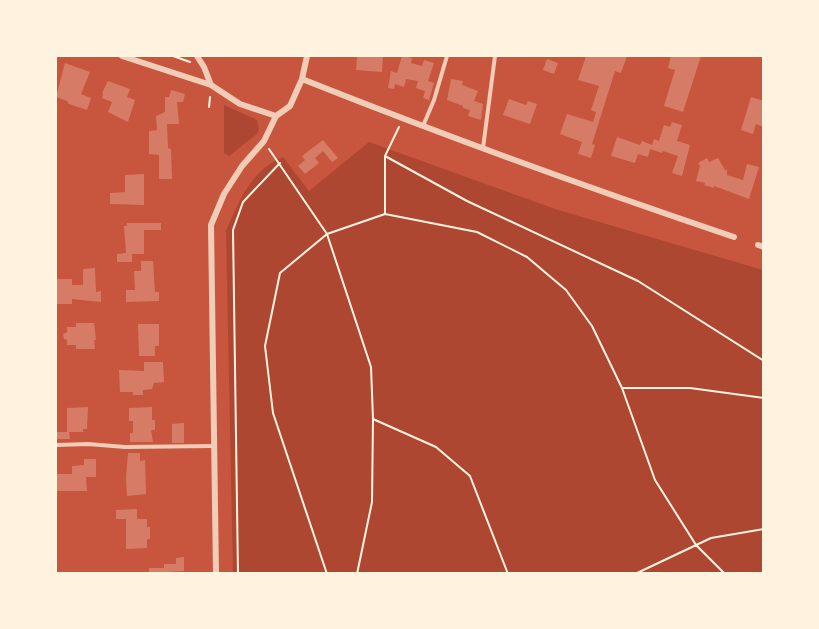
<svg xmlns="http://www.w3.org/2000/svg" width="819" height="629" viewBox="0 0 819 629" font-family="Cabin,sans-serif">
	<rect width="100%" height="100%" fill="#c8553d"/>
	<path fill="#ae4732" d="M224,105l33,15 2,10 -2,4 -28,22 -5,-3z
		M369,142l186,67 208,61v303h-530l-7,-342c13,-30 25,-61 57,-74l26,34z"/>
	<path fill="#d67c66" d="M357,56h26l-1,16 -26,-2z
		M402,56l10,2 -1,5 11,3 2,-6 10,3 -6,18 6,2 -5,17 -6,-2 2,-7 -9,-3 2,-7 -12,-2 -2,8 -9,-3 -1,5 -6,-1 3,-17 6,2z
		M586,56h41l-6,17 -6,-2 -23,73 3,1 -4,13 -13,-4 4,-12 -22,-8 7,-20 26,8 3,-10 -5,-2 8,-24 -21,-6z
		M671,56h30l-18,56 -19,-6 11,-36 -7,-2z
		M547,59l11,4 -4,11 -11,-4z
		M65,63l25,9 -9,22 10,4 -4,12 -18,-6 -2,-3 -11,-4z
		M451,79l12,2 -1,4 16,6 -4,10 9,3 -2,16 -13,-4 2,-6 -7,-2v-2l-16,-6z
		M108,81l22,8 -3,8 8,3 -7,22 -20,-10 4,-10 -10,-4 1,-4 -1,-1z
		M171,90l14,4 -2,8h-6l2,22h-12l1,24 3,1 1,30h-13v-24l-10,-1v-23l8,-1 -1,-14 9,-4v-15h4z
		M751,97l13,4v26l-8,-3 -3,10 -12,-4z
		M509,99l17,6 2,-4 9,3 -7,20 -27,-9z
		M672,122l10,3 -5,16 13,4 -8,31 -10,-3 6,-17 -15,-5 -1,2 -12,-4 -2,8 -10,-3 -3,9 -24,-7 6,-19 23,8 2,-4 10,4 2,-6 5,2 5,-16 6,2z
		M323,140l15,18 -6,4 -9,-11 -8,7 4,5 -14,11 -7,-8 7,-6 -3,-4z
		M707,158l2,4 9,-4 7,12 2,-1v6l16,5 4,-16 12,3 -10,32 -35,-13v2l-10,-3 1,-2 -9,-2 4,-15 -2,-3z
		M144,174v31l-34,-1v-11l15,-1v-17z
		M127,223h34v7h-17v24h-12v8h-15v-8l9,-1 -2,-27h3z
		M141,261h12l2,31h4v9l-33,1v-12h9l-1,-19h7z
		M95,268l1,24 5,-1v11l-29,-3v5h-16v-25h16v6h11v-16z
		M76,323h18l2,17h-2l1,9h-19v-4h-9v-5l-3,-1 -1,-5 4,-2v-5h9z
		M138,324h21v22h-4v10h-16z
		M144,362h19l1,20 -10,1 -2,6 -9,1v5h-10v-3h-13l-1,-22 25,1z
		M88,407l-1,22h-4v3h-14l1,7h-14v-7h11v-24z
		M152,407v13h3v10h-4l2,12h-23v-9h3v-12h-4v-13z
		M184,423v20h-12v-19z
		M128,453h12v8l5,-1 1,34 -19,2 -1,-18z
		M84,459h12v18h-10l1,14h-30v-17h15v-8l12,-1z
		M137,509v10h10v8h3v12h-3v9l-21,1v-30h-10v-9z
		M184,557v14l-35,2v-5h15v-4h12v-6z"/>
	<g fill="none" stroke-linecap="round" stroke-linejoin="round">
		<path stroke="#fff3e0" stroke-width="2" d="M173,56l17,6
			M209,107l1,-10
			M269,149l58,85 58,-20 92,18 50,25 39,33 26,36 30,62 33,92 41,65 29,29
			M385,156l82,45 171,80 126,80
			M385,214v-58l14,-29
			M622,388h68l74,10
			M373,419l63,28 34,29 38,98
			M238,574l-5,-344 10,-28 37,-39
			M327,574l-54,-161 -8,-67 15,-73 47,-39 44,133 2,52 -1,83 -15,72
			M635,574l76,-36 53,-9"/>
		<path stroke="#f1ccb7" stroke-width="4" d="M423,126l11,-26 13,-44
			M483,148l12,-92
			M56,445l32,-1 37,3 89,-1"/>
		<path stroke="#f1ccb7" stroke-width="6" d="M122,56l89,29 29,19 36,12
			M197,56l7,11 7,18
			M302,79c143,57 287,109 432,158
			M758,245l6,2
			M216,574l-5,-349 13,-31 18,-28 22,-25 12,-25 14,-10 12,-27 5,-23"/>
	</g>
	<rect width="819" height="629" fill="none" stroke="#fff3e0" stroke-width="114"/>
</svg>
